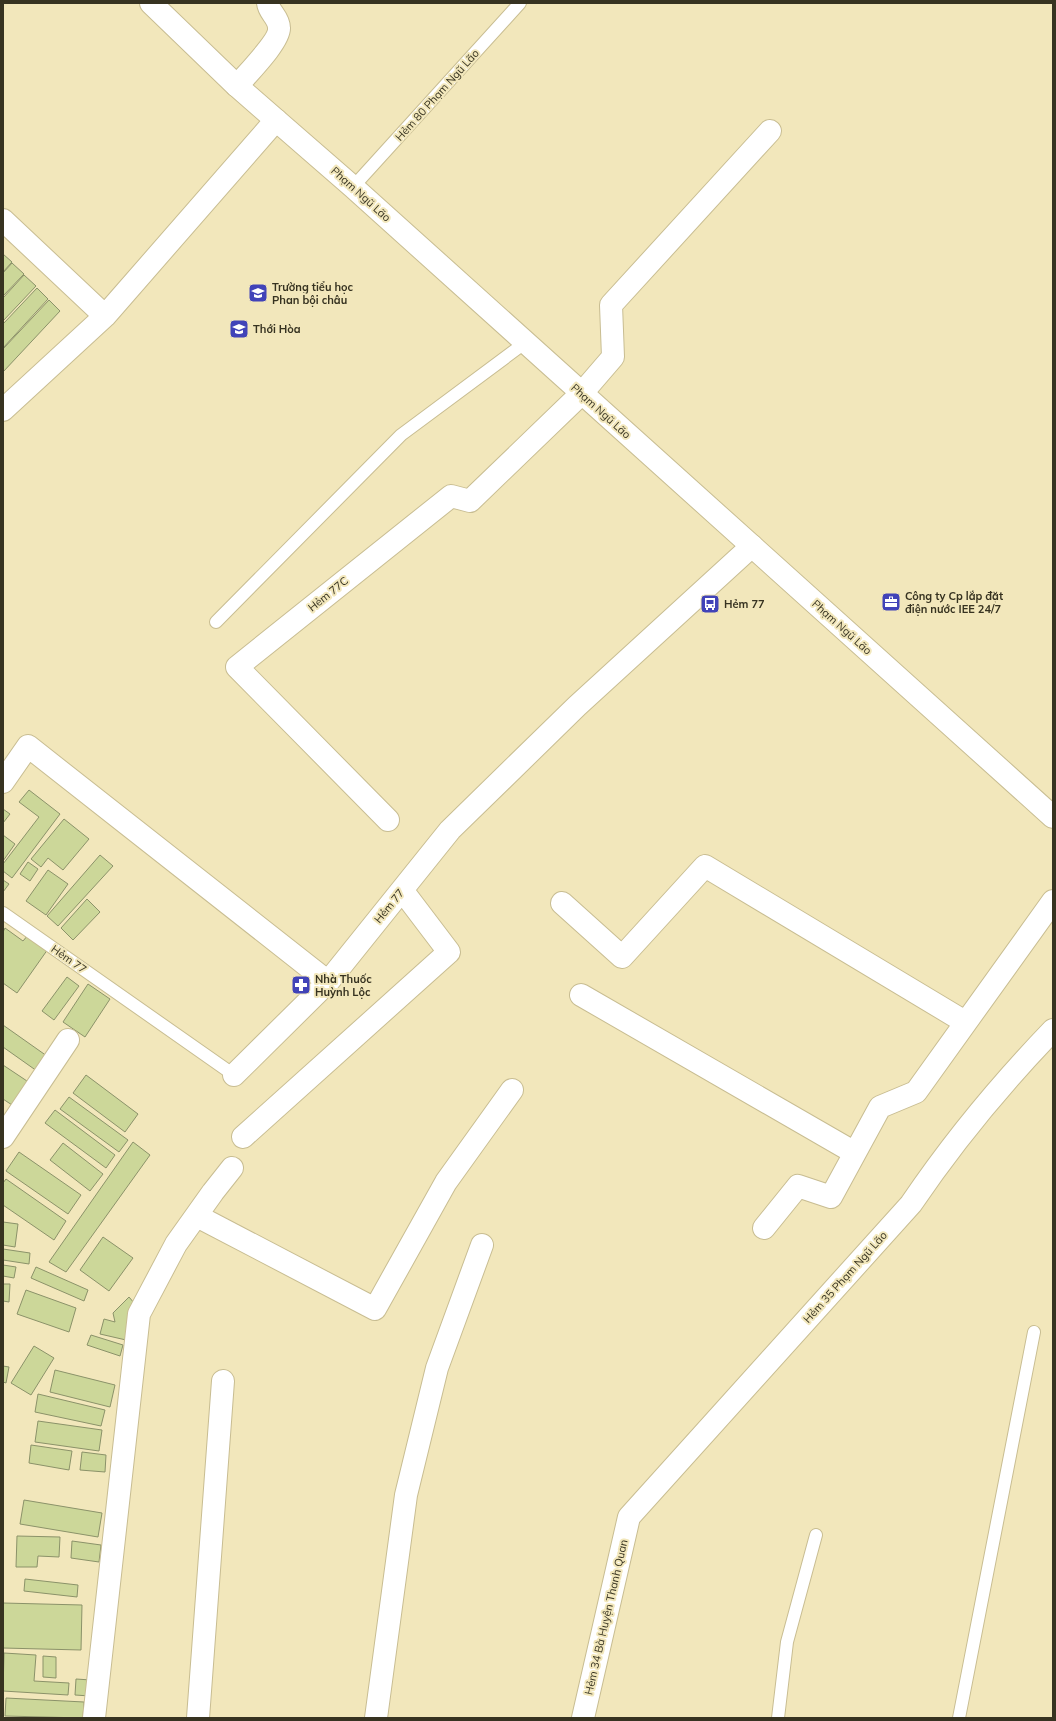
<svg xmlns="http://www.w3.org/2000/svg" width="1056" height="1721" viewBox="0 0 1056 1721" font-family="Mulish,sans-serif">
	<rect width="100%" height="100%" fill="#f2e7bb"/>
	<path fill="#ccd799" stroke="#8b9269" d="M3,254l9,8 -9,10z
		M12,263l12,11 -21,22v-23z
		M24,275l12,11 -33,35v-23z
		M37,288l11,11 -45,49v-24z
		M49,300l11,11 -57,61v-23z
		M29,790l31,24 -48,64 -9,-7v-7l36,-47 -20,-15z
		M3,809l7,5 -7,9z
		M64,819l25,20 -26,31 -15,-12 -7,9 -10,-8z
		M3,835l12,9 -12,17z
		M100,855l13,11 -55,60 -11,-10z
		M28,862l10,7 -8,12 -10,-7z
		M48,870l20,14 -22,31 -20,-14z
		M3,880l6,4 -6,8z
		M87,899l13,13 -27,28 -12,-12z
		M5,928l18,13 5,-6 20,14 -31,44 -14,-10v-51z
		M67,977l12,9 -25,34 -12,-9z
		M88,984l22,15 -25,38 -22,-15z
		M3,1025l51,36 -10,15 -41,-29z
		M3,1065l36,24 -15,24 -21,-14z
		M86,1075l52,39 -13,18 -52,-39z
		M69,1097l59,43 -9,12 -59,-43z
		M55,1110l60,45 -9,13 -61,-45z
		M133,1142l17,13 -84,117 -17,-10z
		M63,1143l40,31 -13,17 -40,-31z
		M19,1152l62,43 -13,19 -62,-43z
		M6,1179l60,42 -12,19 -51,-35v-22z
		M3,1222l15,2 -3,23 -12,-2z
		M103,1237l30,21 -24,33 -29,-21z
		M3,1249l27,4 -1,11 -26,-4z
		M3,1265l13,2 -2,11 -11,-2z
		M36,1267l52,23 -4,11 -53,-23z
		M3,1284h7l-1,18 -6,-1z
		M26,1290l50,18 -7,24 -52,-18z
		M129,1297l6,7 -9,36 -26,-6 4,-15 11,3 -2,-9z
		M91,1335l32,10 -3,11 -33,-11z
		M34,1346l20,12 -23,37 -20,-12z
		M3,1366l6,1 -3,16 -3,-1z
		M55,1370l60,15 -5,22 -60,-15z
		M38,1394l67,16 -4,16 -66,-14z
		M38,1421l64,9 -3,21 -64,-9z
		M31,1445l41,6 -3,19 -40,-7z
		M82,1452l24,3 -1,17 -25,-2z
		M24,1500l78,13 -4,24 -78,-13z
		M17,1536l43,1 -1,20 -21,-1 -1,11h-21z
		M72,1541l29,4 -2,17 -28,-4z
		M25,1579l53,6 -1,12 -53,-6z
		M3,1603l79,2 -1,45 -78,-2z
		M4,1653l32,2 -2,26 35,2 -1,12 -65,-4z
		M43,1656l13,1v21l-13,-1z
		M76,1679l15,1 -1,16 -15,-1z
		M6,1698l78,4 -1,16 -78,-2z"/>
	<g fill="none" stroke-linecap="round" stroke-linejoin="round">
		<g stroke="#c8bd92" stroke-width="14">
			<path id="lane" d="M353,187l167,-184
				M216,622l185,-187 125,-93
				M3,913l231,162
				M778,1718l9,-76 29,-107
				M959,1718l75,-386"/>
		</g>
		<g stroke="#c8bd92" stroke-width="24">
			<path id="street" d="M237,86c9,-11 43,-45 42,-58 0,-11 -10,-15 -11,-25
				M3,220l102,96
				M3,410l102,-94 171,-196
				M3,782l25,-36 300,236
				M388,820l-151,-153 214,-171 19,5 112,-108 31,-36 -2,-52 159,-174
				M562,903l60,54 83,-91 260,156
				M581,995l274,158
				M234,1075l94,-93 122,-152 127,-124 175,-160
				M3,1137l65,-97
				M243,1137l206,-185 -47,-62
				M197,1216l178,93 71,-127 66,-92
				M764,1228l34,-42 33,11 49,-90 36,-15 137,-191
				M94,1718l45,-404 37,-70 37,-52 19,-24
				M198,1718l25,-337
				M376,1718l30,-223 31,-127 45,-123
				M583,1718l46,-201 282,-313c42,-62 90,-120 142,-174"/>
		</g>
		<g stroke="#c8bd92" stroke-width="24">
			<path id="secondary" d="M151,3l86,83 116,101 700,630"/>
		</g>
		<use href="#lane" stroke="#fff" stroke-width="12"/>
		<use href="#street" stroke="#fff" stroke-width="22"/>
		<use href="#secondary" stroke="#fff" stroke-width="22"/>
	</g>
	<defs>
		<g id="school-square" transform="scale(1)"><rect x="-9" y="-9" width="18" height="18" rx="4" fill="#4143b8" stroke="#f2e7bb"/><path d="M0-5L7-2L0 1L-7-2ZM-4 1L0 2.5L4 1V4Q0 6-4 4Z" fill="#fff"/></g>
		<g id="office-square" transform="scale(1)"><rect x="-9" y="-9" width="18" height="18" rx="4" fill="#4143b8" stroke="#f2e7bb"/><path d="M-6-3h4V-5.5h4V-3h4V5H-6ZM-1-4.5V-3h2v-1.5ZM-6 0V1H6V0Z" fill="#fff"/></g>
		<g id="bus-square" transform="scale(1)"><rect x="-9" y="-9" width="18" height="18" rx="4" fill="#4143b8" stroke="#f2e7bb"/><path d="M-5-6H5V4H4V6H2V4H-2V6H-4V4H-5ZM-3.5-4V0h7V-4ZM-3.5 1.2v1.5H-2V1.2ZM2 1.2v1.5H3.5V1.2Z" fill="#fff"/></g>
		<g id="pharmacy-square" transform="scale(1)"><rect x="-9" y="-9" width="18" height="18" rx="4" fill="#4143b8" stroke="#f2e7bb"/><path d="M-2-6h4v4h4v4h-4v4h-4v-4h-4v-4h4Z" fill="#fff"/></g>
	</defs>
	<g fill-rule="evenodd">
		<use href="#school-square" x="258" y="293"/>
		<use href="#school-square" x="239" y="329"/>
		<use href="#office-square" x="891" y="602"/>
		<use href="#bus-square" x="710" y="604"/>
		<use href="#pharmacy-square" x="301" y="985"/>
	</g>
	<g text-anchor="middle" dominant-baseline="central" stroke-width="4" stroke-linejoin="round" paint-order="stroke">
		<g font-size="11" fill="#373321" stroke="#f2e7bb">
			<text transform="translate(437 95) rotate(-48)">Hẻm 80 Phạm Ngũ Lão</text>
			<text transform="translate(361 194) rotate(42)">Phạm Ngũ Lão</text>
			<text transform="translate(601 411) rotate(42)">Phạm Ngũ Lão</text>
			<text transform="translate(328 594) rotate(-39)">Hẻm 77C</text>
			<text transform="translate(842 627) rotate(42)">Phạm Ngũ Lão</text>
			<text transform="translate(389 906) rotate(-51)">Hẻm 77</text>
			<text transform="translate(69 959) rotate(35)">Hẻm 77</text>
			<text transform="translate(845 1277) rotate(-48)">Hẻm 35 Phạm Ngũ Lão</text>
			<text transform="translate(606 1617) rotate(-77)">Hẻm 34 Bà Huyện Thanh Quan</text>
		</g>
		<g font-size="11" font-weight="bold" fill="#373321" stroke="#f2e7bb" text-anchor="start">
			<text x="272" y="287">Trường tiểu học<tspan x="272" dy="13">Phan bội châu</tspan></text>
			<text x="253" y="329">Thới Hòa</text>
			<text x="905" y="596">Công ty Cp lắp đặt<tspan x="905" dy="13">điện nước IEE 24/7</tspan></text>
			<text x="724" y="604">Hẻm 77</text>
			<text x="315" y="979">Nhà Thuốc<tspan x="315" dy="13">Huỳnh Lộc</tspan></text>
		</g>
	</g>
	<rect width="1056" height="1721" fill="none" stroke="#373321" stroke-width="8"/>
</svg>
